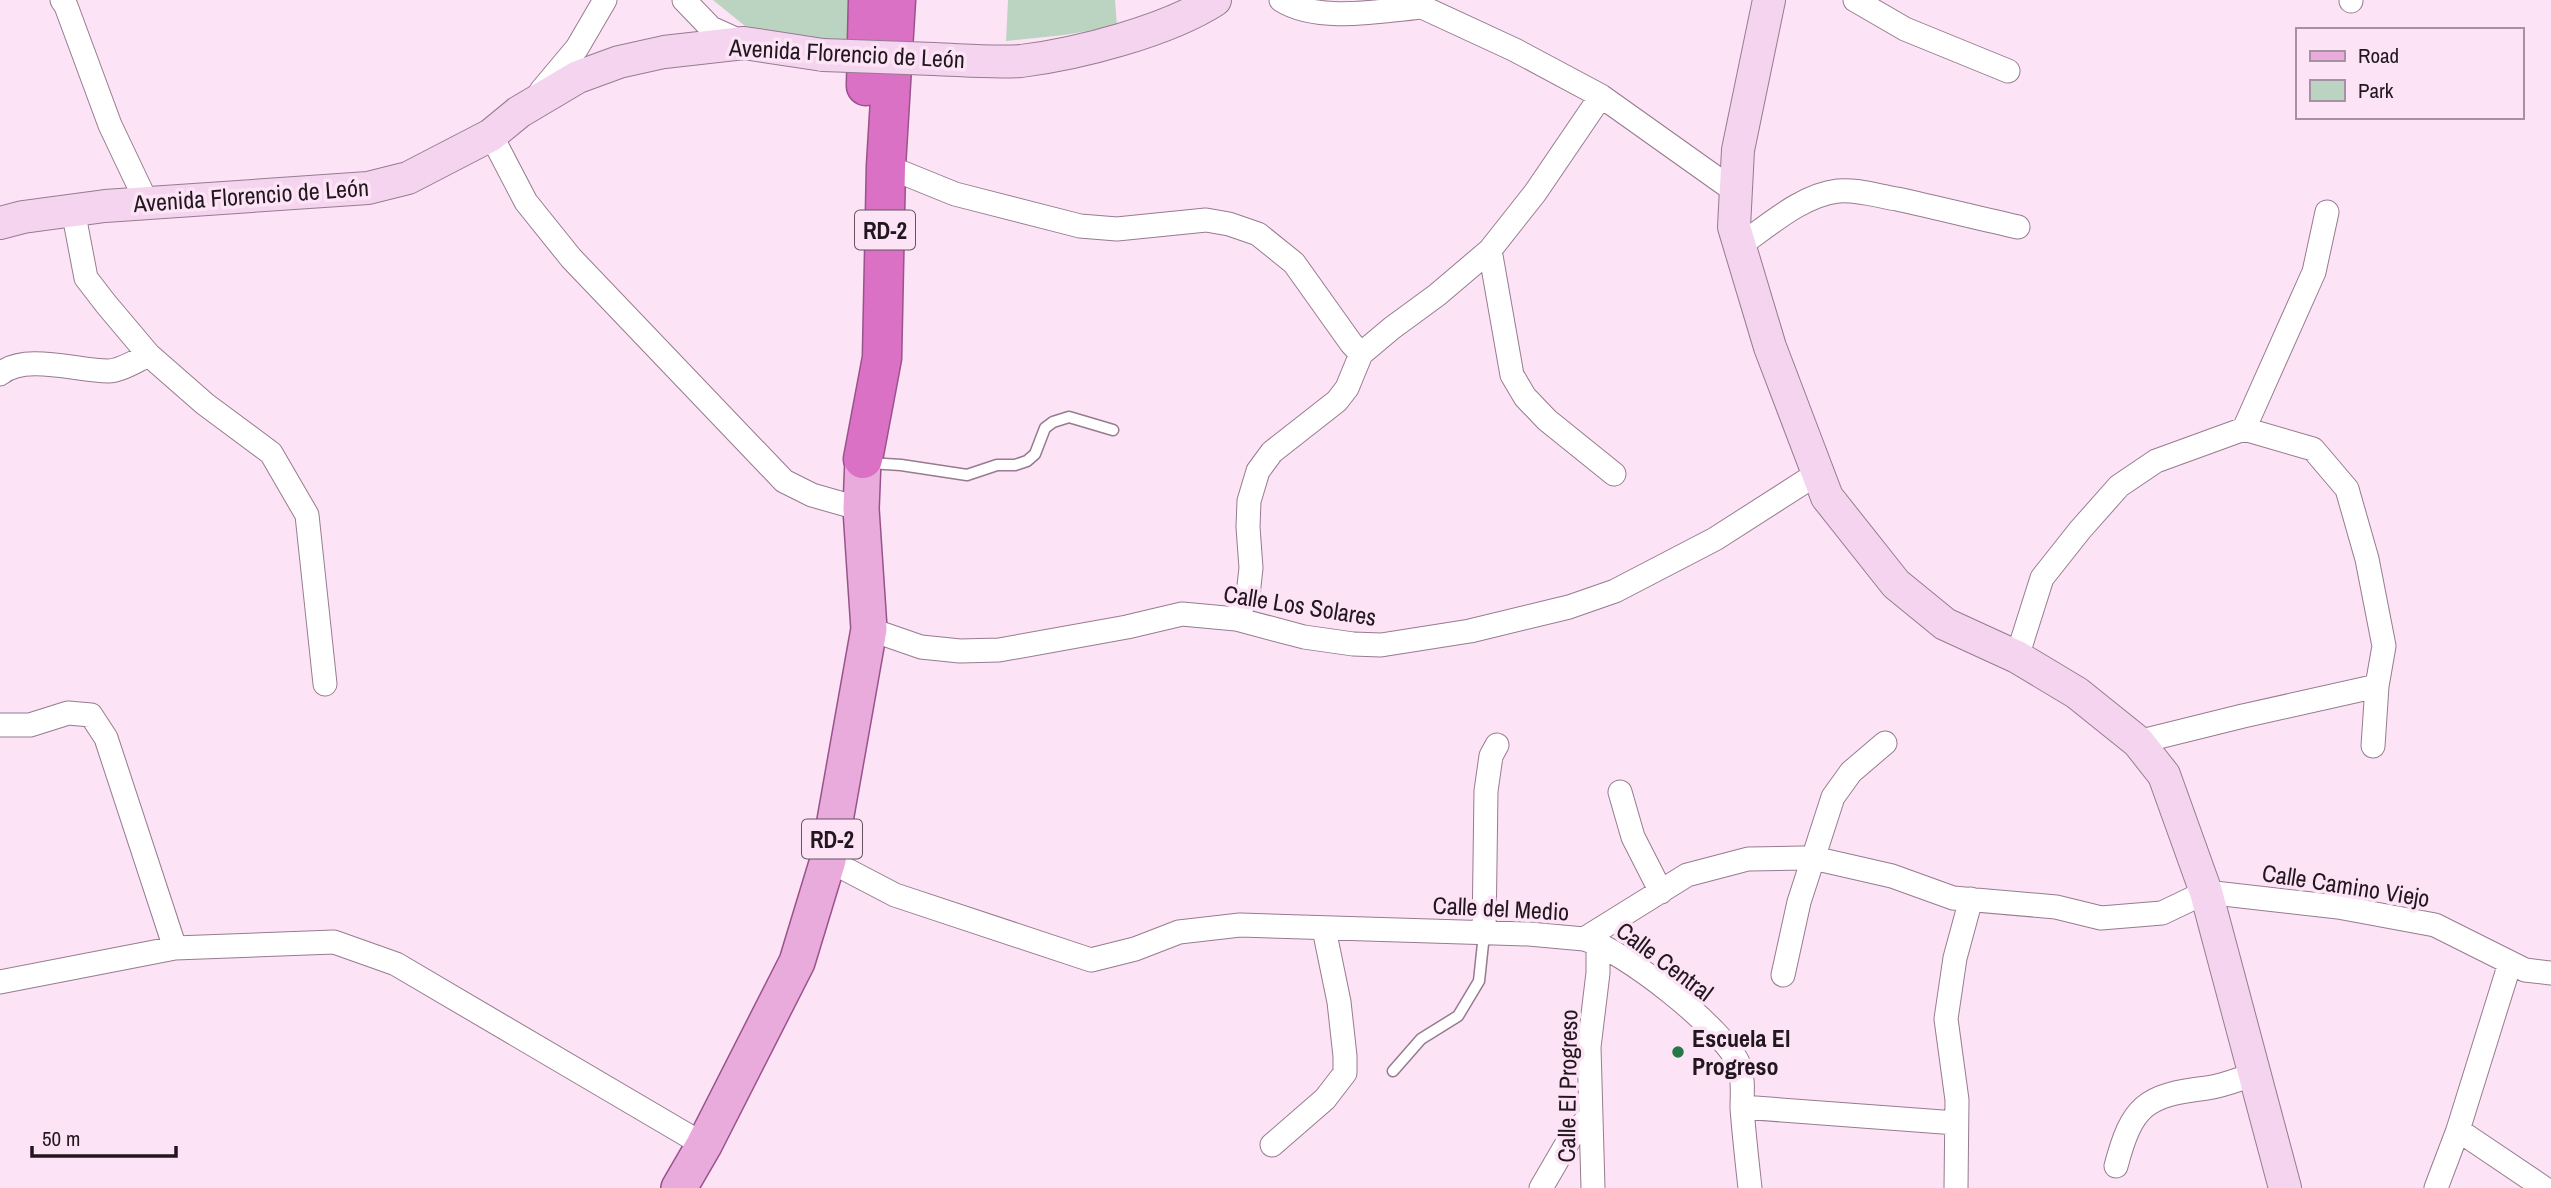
<svg xmlns="http://www.w3.org/2000/svg" width="2551" height="1188" viewBox="0 0 2551 1188" font-family="'Archivo Narrow',sans-serif">
	<rect width="100%" height="100%" fill="#fce3f5"/>
	<path fill="#bbd4c2" d="M713,0h136l-1,43 -54,-6 -49,-11z
		M1008,0h107l2,26 -53,9 -58,6z"/>
	<g fill="none" stroke-linecap="round" stroke-linejoin="round">
		<g stroke="#977b90" stroke-width="13">
			<path id="lane" d="M869,463l32,2 66,10 30,-10h18l12,-4 8,-7 10,-26 8,-6 16,-5 44,13
				M1393,1071l28,-32 37,-23 21,-35 5,-47"/>
		</g>
		<g stroke="#977b90" stroke-width="25">
			<path id="street" d="M62,0l4,6 44,119 37,78
				M684,0l27,28 33,15
				M1281,0c36,23 100,11 141,7
				M1415,0l7,7 93,43 86,46 135,96
				M1855,0l50,29 103,42
				M2351,1v-1
				M541,91l36,-43 28,-48
				M491,135l35,67 45,56 213,223 28,14 49,14
				M886,166l69,28 125,32 37,3 89,-9 23,4 29,10 36,29 57,80 10,11
				M73,210l13,68 20,26 43,51 56,49 66,49 36,62 18,169
				M1739,246c29,-20 63,-51 99,-55 19,-2 40,5 59,8 41,9 81,19 121,28
				M1490,250l22,125 13,22 22,23 67,54
				M0,374c25,-21 77,-3 108,-3 13,0 29,-11 41,-16
				M2244,429l70,-157 13,-60
				M1236,619l12,-24 3,-27 -3,-41 1,-26 9,-30 14,-19 65,-51 10,-13 14,-34 31,-26 45,-33 53,-45 45,-57 66,-97
				M869,629l52,18 39,4 39,-1 128,-23 55,-13 54,5 68,18 49,7 28,1 89,-14 99,-24 46,-16 100,-52 103,-66
				M2017,657l25,-79 38,-48 39,-44 37,-25 88,-32 69,20 34,40 20,70 17,87 -7,40 -4,60
				M0,725h30l38,-12 23,2 15,23 69,210
				M2138,742l105,-26 134,-30
				M1620,792l13,45 28,55
				M828,860l67,35 196,65 44,-11 44,-17 61,-7 289,9 55,5 103,-64 61,-16 54,-1 20,2 70,16 61,22 103,9 45,11 61,-5 44,-21 132,15 97,18 90,45 26,3
				M1484,934l2,-143 5,-35 6,-11
				M1584,939c37,9 142,91 155,126 5,14 3,29 3,43 2,27 5,53 8,80
				M1783,975l16,-73 34,-105 18,-25 34,-29
				M0,982l175,-34 159,-6 62,22 308,181
				M1742,1107l214,16
				M2458,1130l86,58
				M1272,1145l53,-46 20,-26v-17l-6,-54 -15,-73
				M2116,1166c16,-60 29,-71 91,-78 16,-2 32,-9 48,-14
				M1541,1188l32,-55 17,-16
				M1593,1188l-4,-141 9,-74v-31
				M1956,1188l1,-88 -11,-81 9,-61 16,-59
				M2436,1188l22,-58 52,-167"/>
		</g>
		<g stroke="#977b90" stroke-width="34">
			<path id="secondary" d="M1769,0l-31,150 -4,77 36,120 57,150 69,87 49,40 72,33 60,36 61,49 26,33 42,117 79,296
				M934,59c28,1 59,4 87,2 57,-7 146,-30 194,-61
				M0,223l23,-6 82,-11 263,-18 40,-10 83,-43 28,-23 59,-35 41,-15 45,-10 80,-9 79,12"/>
		</g>
		<g stroke="#9a528b" stroke-width="38">
			<path id="primary" d="M679,1188l25,-43 93,-183 31,-102 41,-231 -8,-120 2,-50"/>
		</g>
		<g stroke="#9a528b" stroke-width="41">
			<path id="highway" d="M866,86l2,-86
				M863,459l19,-101 4,-192 10,-166"/>
		</g>
		<use href="#lane" stroke="#fff" stroke-width="10"/>
		<use href="#street" stroke="#fff" stroke-width="23"/>
		<use href="#secondary" stroke="#f4d4ee" stroke-width="32"/>
		<use href="#primary" stroke="#e9aadc" stroke-width="35"/>
		<use href="#highway" stroke="#da71c5" stroke-width="38"/>
		<g stroke="#977b90" stroke-width="34" stroke-linecap="butt">
			<path id="secondary-bridge" d="M823,55l111,4"/>
		</g>
		<use href="#secondary-bridge" stroke="#f4d4ee" stroke-width="32"/>
	</g>
	<circle fill="#257748" stroke="#fce3f5" stroke-width="2.5" cx="1678" cy="1052" r="7"/>
	<g text-anchor="middle" dominant-baseline="central" stroke-width="7" stroke-linejoin="round" paint-order="stroke">
		<g fill="#fce3f5" stroke="#63545f" stroke-width="2">
			<rect x="855" y="210.5" width="60" height="39" rx="5"/>
			<rect x="802" y="819.5" width="60" height="39" rx="5"/>
		</g>
		<g font-size="23" font-weight="bold" fill="#22171f">
			<text x="885" y="230">RD-2</text>
			<text x="832" y="839">RD-2</text>
		</g>
		<g font-size="24" fill="#22171f" stroke="#fce3f5">
			<text transform="translate(847 53) rotate(3)">Avenida Florencio de León</text>
			<text transform="translate(251 195) rotate(-4)">Avenida Florencio de León</text>
			<text transform="translate(1300 605) rotate(9)">Calle Los Solares</text>
			<text transform="translate(2346 885) rotate(9)">Calle Camino Viejo</text>
			<text transform="translate(1501 908) rotate(3)">Calle del Medio</text>
			<text transform="translate(1665 961) rotate(37)">Calle Central</text>
			<text transform="translate(1567 1086) rotate(-89)">Calle El Progreso</text>
		</g>
		<g font-size="24" font-weight="bold" fill="#22171f" stroke="#fce3f5" text-anchor="start">
			<text x="1692" y="1038">Escuela El<tspan x="1692" dy="28">Progreso</tspan></text>
		</g>
	</g>
	<rect x="2296" y="28" width="228" height="91" fill="#fce3f5" stroke="#a5919f" stroke-width="2"/>
	<rect x="2310" y="51" width="35" height="10" fill="#e9aadc" stroke="#a5919f" stroke-width="2"/>
	<text x="2358" y="63" font-size="21" fill="#22171f">Road</text>
	<rect x="2310" y="80" width="35" height="21" fill="#bbd4c2" stroke="#a5919f" stroke-width="2"/>
	<text x="2358" y="98" font-size="21" fill="#22171f">Park</text>
	<path d="M32 1146v10h144v-10" fill="none" stroke="#22171f" stroke-width="3.5"/>
	<text x="42" y="1146" font-size="21" fill="#22171f" stroke="#fce3f5" stroke-width="5" paint-order="stroke">50 m</text>
</svg>
